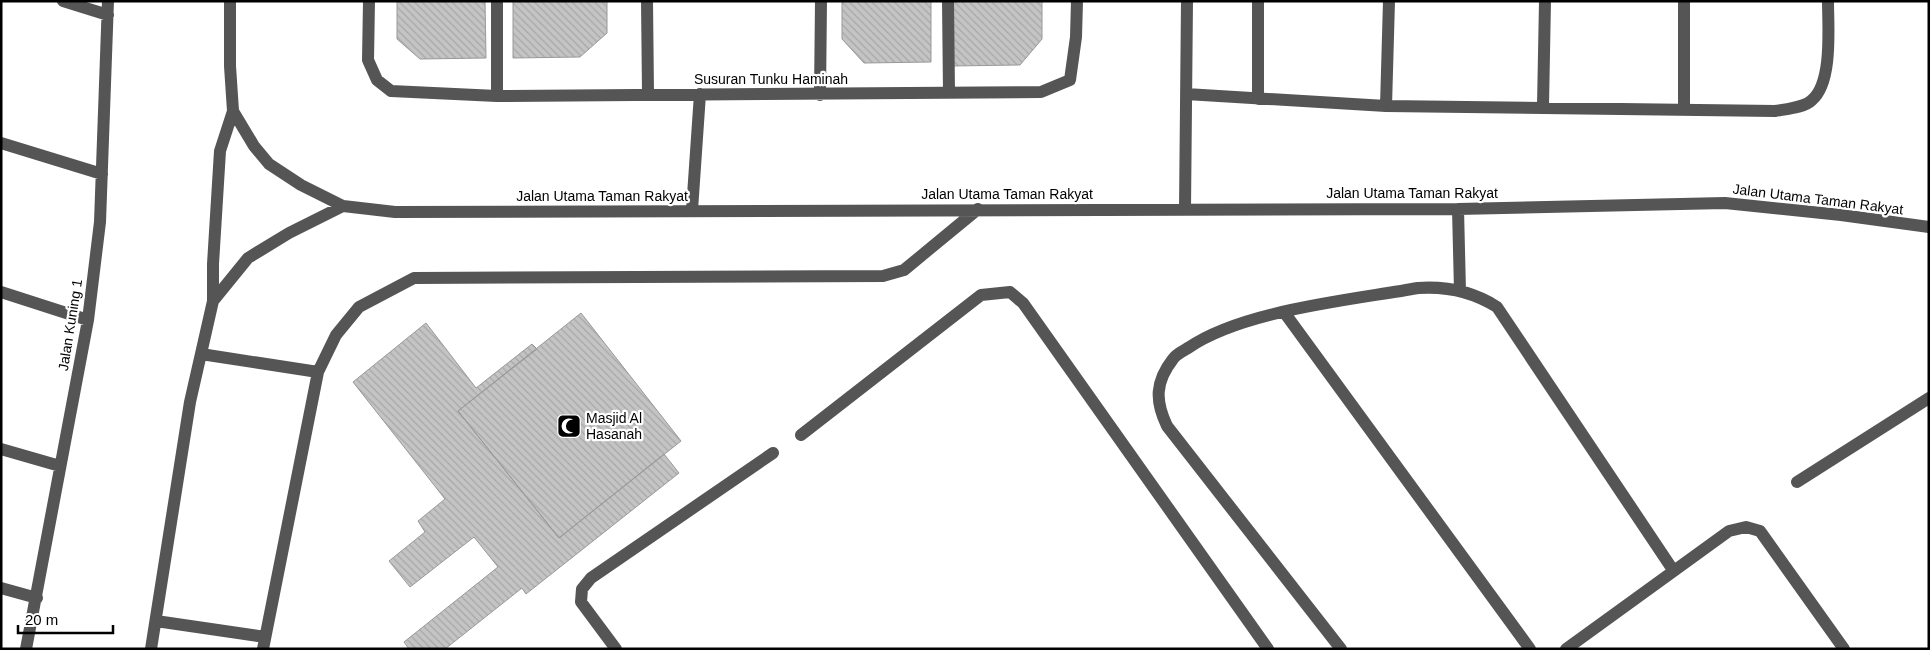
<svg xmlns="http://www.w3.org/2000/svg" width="1930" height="650" viewBox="0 0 1930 650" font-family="Arial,sans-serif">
	<defs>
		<pattern id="building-back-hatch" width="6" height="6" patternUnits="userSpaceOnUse" patternTransform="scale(1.25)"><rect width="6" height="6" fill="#c4c4c4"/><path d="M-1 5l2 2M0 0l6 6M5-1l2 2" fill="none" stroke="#a7a7a7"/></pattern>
	</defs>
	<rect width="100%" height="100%" fill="#fff"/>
	<path fill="url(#building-back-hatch)" stroke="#999" d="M397,1h88l1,57 -66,1 -23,-20z
		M513,1h94v32l-27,24 -67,1z
		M842,1h89v61l-67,1 -22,-24z
		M952,1h90v38l-22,26 -68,1z
		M581,313l100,128 -122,97 -101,-127z
		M426,323l50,65 56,-44 5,5 -79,62 101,127 105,-84 15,19 -153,121 -4,-6 -77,61h-36l-5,-7 94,-75 -24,-30 -64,50 -21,-26 36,-29 -7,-11 27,-22 -92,-117z"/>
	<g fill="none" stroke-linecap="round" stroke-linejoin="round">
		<path stroke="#555" stroke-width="12" d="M63,1l45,14
			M230,1v65l3,45 21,35 15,18 32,21 42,21 52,6 1063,-3 267,-6 116,12 88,12
			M369,1l-1,59 9,20 14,11 106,5 544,-4 29,-12 6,-43 1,-36
			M647,1l1,92
			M948,1l1,92
			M1258,1v98
			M1186,94l200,12 389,5c11,-2 29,-3 37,-11 21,-18 16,-73 16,-99
			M820,95l1,-94
			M497,96v-95
			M1386,106l3,-105
			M1543,106l2,-105
			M1684,110v-109
			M1,143l101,31
			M1185,209l2,-208
			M1458,209l2,82
			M692,210l8,-116
			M1,292l87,28
			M213,301l35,-43 41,-25 54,-27
			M1284,312l246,337
			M201,354l117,18
			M801,435l180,-140 29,-3 13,11 245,346
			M1,449l59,17
			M1797,482l132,-84
			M1,588l36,10
			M156,621l109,16
			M26,649l62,-329 12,-98 8,-221
			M151,649l39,-247 23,-101v-37l7,-113 13,-40
			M263,649l55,-277 18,-37 23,-28 55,-29 469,-2 21,-6 74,-61
			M616,649l-35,-47 1,-13 9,-11 182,-125
			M1341,649l-174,-223c-12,-25 -12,-44 6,-67 3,-5 10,-8 15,-11 55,-38 164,-48 230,-60 29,-2 54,3 79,19l176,263
			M1566,649l163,-118 17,-4 14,4 84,118"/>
	</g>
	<defs>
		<g id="mosque-square" transform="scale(1.25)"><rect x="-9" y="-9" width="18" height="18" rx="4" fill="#000" stroke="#fff"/><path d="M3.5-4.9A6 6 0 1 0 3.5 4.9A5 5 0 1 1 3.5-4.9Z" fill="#fff"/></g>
	</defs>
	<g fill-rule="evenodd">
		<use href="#mosque-square" x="569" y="426"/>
	</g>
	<g text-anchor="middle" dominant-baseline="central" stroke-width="4.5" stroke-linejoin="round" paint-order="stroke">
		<g font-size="14" fill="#000" stroke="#fff">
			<text x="771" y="79">Susuran Tunku Haminah</text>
			<text x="1412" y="193">Jalan Utama Taman Rakyat</text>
			<text x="1007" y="194">Jalan Utama Taman Rakyat</text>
			<text x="602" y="196">Jalan Utama Taman Rakyat</text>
			<text transform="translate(1818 199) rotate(7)">Jalan Utama Taman Rakyat</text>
			<text transform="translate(70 325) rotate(-81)">Jalan Kuning 1</text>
		</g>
		<g font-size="14" fill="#000" stroke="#fff" text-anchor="start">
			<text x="586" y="418">Masjid Al<tspan x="586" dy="16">Hasanah</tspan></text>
		</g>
	</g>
	<rect width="1930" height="650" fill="none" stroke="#000000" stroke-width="5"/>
	<path d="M18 625v8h95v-8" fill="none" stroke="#000000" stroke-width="2.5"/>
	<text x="25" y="625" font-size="15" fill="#000000" stroke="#ffffff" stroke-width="4" paint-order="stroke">20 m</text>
</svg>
